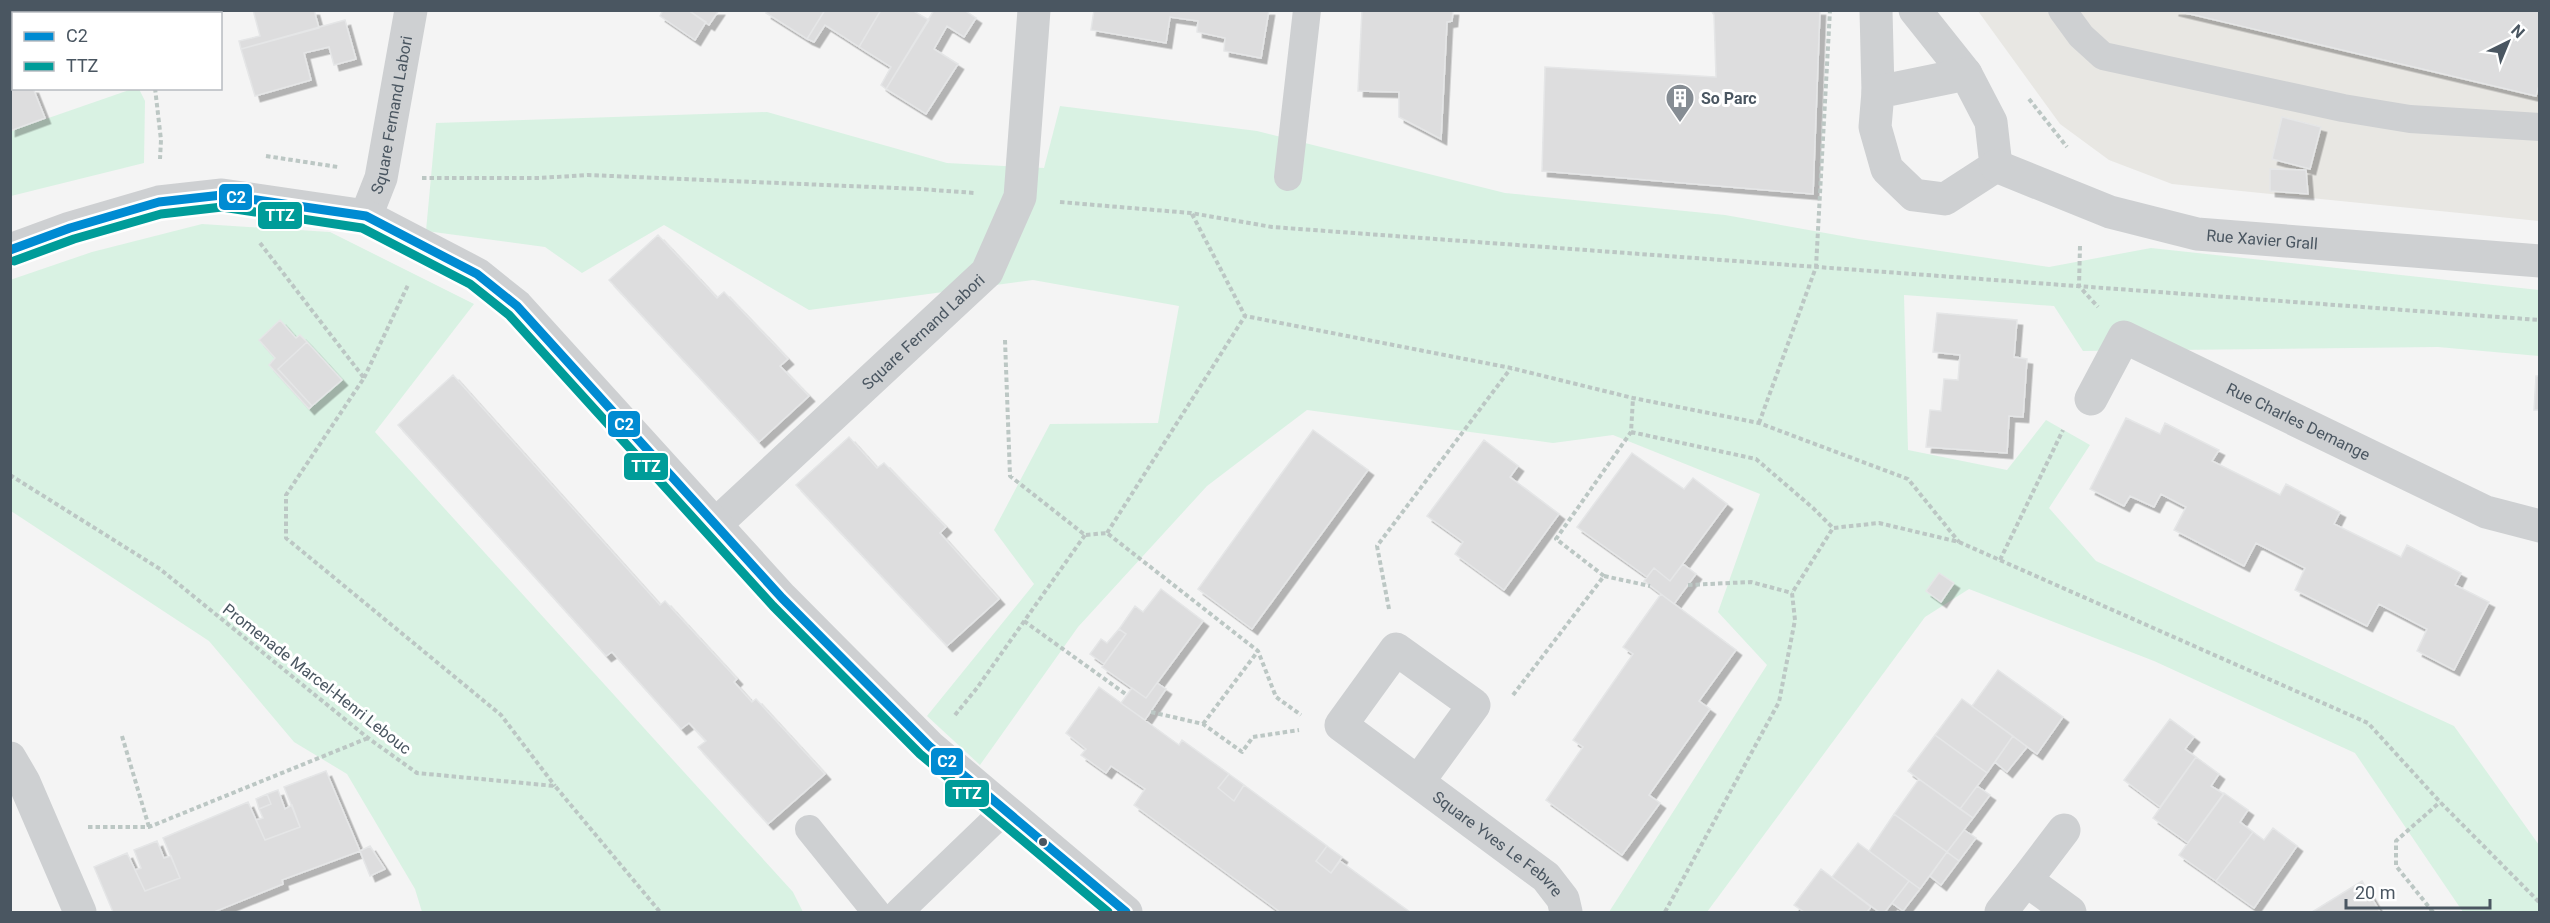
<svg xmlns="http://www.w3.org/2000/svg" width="2550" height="923" viewBox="0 0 2550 923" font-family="Roboto,sans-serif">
	<defs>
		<filter id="shadow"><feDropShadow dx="5.5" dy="5.5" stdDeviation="0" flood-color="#0004"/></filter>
	</defs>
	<rect width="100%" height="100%" fill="#f4f4f4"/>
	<path fill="#e8e7e3" d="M1978,11h561v210l-367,-37 -63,-24 -49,-36z"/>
	<path fill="#d9f2e3" d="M135,88l4,1 6,12 -1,62 -133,33v-65z
		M1060,106l197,25 248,62 220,22 134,24 190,28 102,-19 388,42v66l-101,-9 -355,4 -29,-45 -150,-11 4,155 99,20 39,-50 44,25 -41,63 47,53 358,165 85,119v67h-76l-108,-159 -201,-92 -185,-72 -44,28 -218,295h-98l158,-247 -49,-53 42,-118 -147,-59 -60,8 -246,-33 -100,76 -129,141 -98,138 -53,-49 107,-132 -40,-54 56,-106 108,-1 21,-117 -146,-26 -224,30 -145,-85 -82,48 -37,-26 -119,-16 10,-108 331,-11 180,51 97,5z
		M202,224l128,8 144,72 -99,128 418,460 10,20h-381l-7,-23 -68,-115 -53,-32 -85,-101 -198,-130 -1,-231 82,-28z"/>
	<path fill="#ddddde" stroke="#e5e6e7" stroke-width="1.5" filter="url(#shadow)" d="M10,10h23l1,3 -20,1v74h19l12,30 -35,13z
		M253,10h61l5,18 -78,21 -2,-8 21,-5z
		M663,10h25l18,12 -11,18 -35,-24z
		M688,10h31l-10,15z
		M768,10h57l-18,29 -41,-26z
		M825,10h56l-22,37 -34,-22 -11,17 -7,-3z
		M881,10h31l17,10 -43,69 -5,-4 10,-18 -32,-20z
		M934,10h30l12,8 -12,19 -17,-11 -13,23 24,15 -32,50 -40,-25z
		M1094,10h175l-8,48 -37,-7 1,-13 -28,-6 1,-11 -28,-4 -4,26 -75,-13z
		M1362,10h91l-1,11 -5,1 -6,117 -42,-22v-25l-41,-1z
		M1711,10h109l-7,184 -271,-23 3,-104 171,10 -2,-62z
		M2173,10h367v72l-4,14z
		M345,20l11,39 -22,6 -5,-18 -25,6 7,27 -56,16 -14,-47z
		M2282,117l39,10 -11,42 -38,-10z
		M2270,169l36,1 2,24 -38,-3z
		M658,235l59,63 7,-6 64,67 -8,7 29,30 -50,46 -150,-162z
		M1937,313l80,7 -3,37 13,2 -4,58 -14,-1 -2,37 -81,-6 4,-37 11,1 3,-32 14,1 2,-25 -27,-3z
		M280,320l16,18 4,-3 7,7 -29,27 34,37 -3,3 -40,-44 6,-7 -16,-18z
		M307,342l35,38 -30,26 -34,-37z
		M453,375l207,230 5,-4 72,78 -3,3 18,20 4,-3 69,75 -57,50 -70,-77 8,-6 -17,-18 -8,6 -69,-77 -6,4 -208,-231z
		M2536,376h4v34h-6z
		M2126,418l34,16 5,-11 54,27 -7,11 68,34 6,-11 54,28 -6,12 67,33 6,-12 54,28 -6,12 34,17 -35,68 -37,-19 10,-22 -48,-25 -12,22 -72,-36 10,-22 -49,-25 -12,23 -70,-36 12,-23 -25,-13 -7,13 -24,-11 -6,10 -34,-17z
		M1313,430l55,40 -116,159 -54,-40z
		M849,437l28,31 7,-5 62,64 -6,6 59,66 -52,47 -151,-161z
		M1484,440l34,26 -8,11 49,37 -55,76 -49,-36 8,-12 -36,-26z
		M1632,453l52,36 9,-11 34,26 -57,77 -16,-13 -7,9 -70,-50z
		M1683,564l13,10 -22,30 -30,-23 10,-13 16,13z
		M1939,573l15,10 -13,19 -15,-11z
		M1161,589l42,32 -57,77 -44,-31 24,-33 -7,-5 16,-23 8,6z
		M1661,594l75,56 -37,51 11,8 -61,86 11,8 -38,52 -76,-55 37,-53 -10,-7 60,-86 -10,-7z
		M1119,629l7,5 -22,30 -14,-10 11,-15 6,4z
		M1998,670l65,47 -26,37 -65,-48z
		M1157,683l9,6 -21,31 -24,-17 11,-15 14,10z
		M1099,687l80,58 3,-5 47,34 -11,14 16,13 10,-16 83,61 -11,15 15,12 9,-12 70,51h-130l-146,-107 11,-16 -34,-23 -5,7 -25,-18 5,-6 -20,-16z
		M1962,699l51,37 -26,37 -52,-38z
		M2170,719l24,18 -9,12 11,8 -36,50 -36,-27z
		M1935,735l52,38 -27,36 -52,-38z
		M2013,736l14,11 -20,25 -12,-10z
		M2196,757l23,17 -8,12 13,8 -36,49 -35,-25z
		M326,771l34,80 -78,29 1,4 -69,28h-101l-19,-45 33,-14 18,38 35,-13 -17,-40 85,-36 17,38 35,-13 -16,-40z
		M1229,774l15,11 -10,16 -16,-13z
		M1919,779l54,39 -26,34 -53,-38z
		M1977,786l13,9 -17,23 -13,-9z
		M278,790l7,19 7,-4 8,22 -35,13 -9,-20 7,-2 -4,-9 12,-5 -4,-10z
		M2224,793l24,17 -8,12 13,10 -37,49 -37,-26z
		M267,794l4,10 -12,5 -3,-10z
		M1894,814l53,38 -27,37 -51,-38z
		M2273,828l24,18 -43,62 -38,-27 37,-49 11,8z
		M1964,830l12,8 -17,23 -12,-9z
		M157,841l7,17 7,-2 9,22 -35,13 -10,-21 6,-2 -7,-18z
		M1858,843l51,38 -24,31h-6l-47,-35z
		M370,846l15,23 -15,7 -10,-25z
		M1327,846l15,11 -11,16 -15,-12z
		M1947,852l12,9 -18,24 -11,-9z
		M1821,869l50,38 -4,5h-63l-10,-7z
		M1909,881l11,8 -17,22 -11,-8z
		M2362,881l18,31h-68z"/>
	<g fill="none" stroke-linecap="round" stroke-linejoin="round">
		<path stroke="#bcc7c4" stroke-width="4" stroke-dasharray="4.5 3" stroke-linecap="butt" d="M147,10v4
			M155,88l6,52 -1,19
			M2029,99l38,48
			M266,156l72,11
			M422,178h117l49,-3 332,14 55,4
			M1060,202l131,11 81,14 1268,93
			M1192,214l53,102 266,52 122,30 126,25 149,56 51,63
			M260,243l104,135 -78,117v43l215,177 54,71
			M2080,246l-1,40 19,21
			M1005,340l5,136 75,59 22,-2 151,118 18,46 25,18
			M364,378l44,-93
			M1759,423l57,-156 14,-257
			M1631,432l125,27 57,49 20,20
			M10,475l150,94 208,169 49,35 138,13 105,126
			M1107,533l138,-217
			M2000,560l63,-130
			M1604,576l-48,-37 75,-107 2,-34
			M1688,585l63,-3 41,11
			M1389,609l-12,-63 134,-178
			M1024,621l103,74
			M1513,695l91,-119 46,10
			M1151,712l52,12 39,28 11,-15 46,-7
			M955,715l22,-27 108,-153
			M1203,724l55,-73
			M122,736l27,91
			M88,827h61l219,-89
			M1665,912l114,-210 16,-82 -3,-27 41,-65 46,-5 80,19 409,181 72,79 100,101
			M2433,912l-37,-46v-25l44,-39"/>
		<path stroke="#ced0d2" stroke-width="28" d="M2062,10l19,26 22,20 240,52 67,11 130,8
			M1288,177l19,-167
			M809,829l67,83
			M899,912l105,-101"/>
		<g stroke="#ced0d2" stroke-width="33">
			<path d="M1876,10l2,82"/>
			<path d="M1915,10l51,64"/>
			<path d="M1966,74l25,48 5,44 -51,33 -31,-4 -27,-26 -12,-42 3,-35z"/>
			<path id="s1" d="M1996,166l114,46 87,22 343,27"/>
			<path id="s2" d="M366,216l15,-38 30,-168"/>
			<path id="s3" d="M2091,399l33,-62 362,175 54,14"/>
			<path id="s4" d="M715,525l272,-253 33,-75 14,-187"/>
			<path d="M10,758l14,24 56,130"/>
			<path id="s5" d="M1418,782l56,-77 -78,-56 -55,76 205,152 17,22 3,13"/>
			<path d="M2026,880l38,-50"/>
			<path d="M2001,912l25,-32 44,32"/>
		</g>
		<path stroke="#ced0d2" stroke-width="33" d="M10,250l60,-22 89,-26 63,-7 144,21 111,58 40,32 265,292 147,148 197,166"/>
		<g stroke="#fff" stroke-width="14">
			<path id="bus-1" d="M10,250l60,-22 89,-26 63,-7 144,21 111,58 40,32 265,292 147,148 197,166"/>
		</g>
		<g stroke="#fff" stroke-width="14">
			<path id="bus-2" d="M14,261l60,-22 87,-25 61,-7 140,21 108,56 39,31 264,291 147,148 188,158"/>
		</g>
		<use href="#bus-1" stroke="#008bd2" stroke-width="9"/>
		<use href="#bus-2" stroke="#009c99" stroke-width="9"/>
	</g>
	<defs>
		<g id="building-pin" transform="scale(1.5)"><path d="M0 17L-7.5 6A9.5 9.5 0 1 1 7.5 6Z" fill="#868d94" stroke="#fff"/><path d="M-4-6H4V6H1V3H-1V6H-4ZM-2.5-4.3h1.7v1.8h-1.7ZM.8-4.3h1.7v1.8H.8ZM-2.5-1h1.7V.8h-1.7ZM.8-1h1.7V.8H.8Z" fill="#fff"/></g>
	</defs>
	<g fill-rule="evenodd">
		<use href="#building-pin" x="1680" y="98"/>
	</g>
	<circle fill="#4a5661" stroke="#fff" stroke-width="2" cx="1043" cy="842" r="5"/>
	<g text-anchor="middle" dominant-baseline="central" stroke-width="6" stroke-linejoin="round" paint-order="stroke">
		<g font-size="16" font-weight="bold" fill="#4a5661" stroke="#fff" text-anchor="start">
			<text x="1701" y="98">So Parc</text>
		</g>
		<g font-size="16" fill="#4a5661" stroke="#fff">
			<text stroke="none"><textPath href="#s2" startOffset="105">Square Fernand Labori</textPath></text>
			<text stroke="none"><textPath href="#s1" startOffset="278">Rue Xavier Grall</textPath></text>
			<text stroke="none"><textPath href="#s4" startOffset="284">Square Fernand Labori</textPath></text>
			<text stroke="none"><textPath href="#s3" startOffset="264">Rue Charles Demange</textPath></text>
			<text transform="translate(317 679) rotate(38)">Promenade Marcel-Henri Lebouc</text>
			<text stroke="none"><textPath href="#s5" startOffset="482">Square Yves Le Febvre</textPath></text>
		</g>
	</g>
	<g stroke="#fff" stroke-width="2">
		<rect x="218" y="183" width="35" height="28" rx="6" fill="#008bd2"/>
		<rect x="257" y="201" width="46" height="29" rx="6" fill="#009c99"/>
		<rect x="607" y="410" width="34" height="28" rx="6" fill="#008bd2"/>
		<rect x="623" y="452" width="46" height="29" rx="6" fill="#009c99"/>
		<rect x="930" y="747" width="34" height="29" rx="6" fill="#008bd2"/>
		<rect x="944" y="779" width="46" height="29" rx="6" fill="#009c99"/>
	</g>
	<g font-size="16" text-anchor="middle" font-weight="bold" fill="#fff">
		<text x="236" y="203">C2</text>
		<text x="280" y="221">TTZ</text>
		<text x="624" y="430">C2</text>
		<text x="646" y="472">TTZ</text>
		<text x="947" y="767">C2</text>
		<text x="967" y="799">TTZ</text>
	</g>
	<rect width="2550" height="923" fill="none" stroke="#4a5661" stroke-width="24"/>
	<rect x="12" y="12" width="210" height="78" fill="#ffffff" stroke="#b7bbc0" stroke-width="1.5"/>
	<rect x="24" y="32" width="30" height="9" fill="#008bd2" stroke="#b7bbc0" stroke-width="1.5"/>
	<text x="66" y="42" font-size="18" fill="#4a5661">C2</text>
	<rect x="24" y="62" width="30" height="9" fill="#009c99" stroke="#b7bbc0" stroke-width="1.5"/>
	<text x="66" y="72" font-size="18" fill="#4a5661">TTZ</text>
	<g transform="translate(2508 42) rotate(43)" stroke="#ffffff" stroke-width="4.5" paint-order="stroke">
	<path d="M0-4.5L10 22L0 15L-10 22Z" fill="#4a5661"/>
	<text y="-9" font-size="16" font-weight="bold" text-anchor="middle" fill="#4a5661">N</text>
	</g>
	<path d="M2346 899v9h144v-9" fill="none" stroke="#4a5661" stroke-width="3"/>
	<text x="2355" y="899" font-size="18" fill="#4a5661" stroke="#ffffff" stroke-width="4.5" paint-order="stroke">20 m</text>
</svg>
